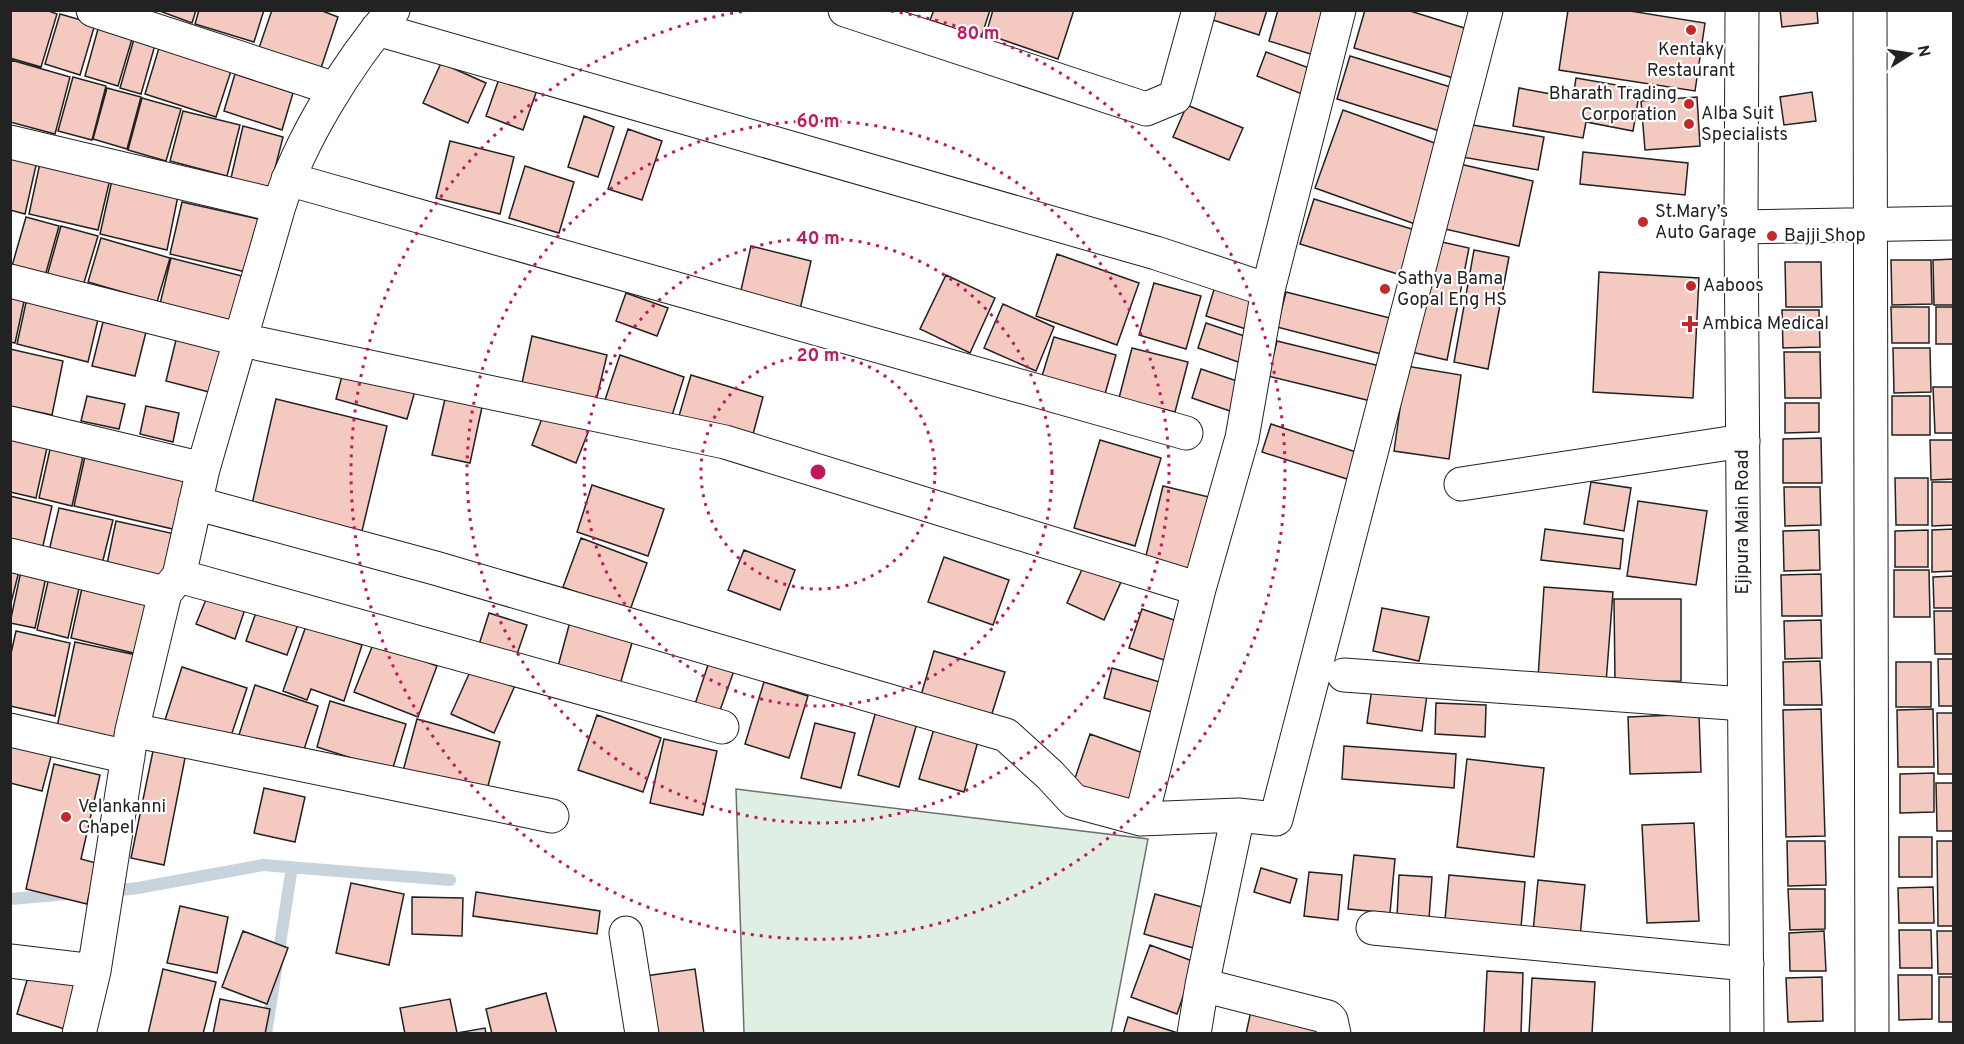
<svg xmlns="http://www.w3.org/2000/svg" width="1964" height="1044" viewBox="0 0 1964 1044" font-family="Overpass,sans-serif">
	<rect width="100%" height="100%" fill="#fff"/>
	<path fill="#e0efe3" stroke="#6f6f6f" stroke-width="1.5" d="M736,789l412,50 -37,194h-367z"/>
	<g fill="none" stroke-linecap="round" stroke-linejoin="round">
		<path stroke="#c7d3dd" stroke-width="12" d="M110,891l28,-3 125,-23 187,15
			M10,899l58,-5
			M266,1034l26,-167"/>
	</g>
	<path fill="#f3c9c0" stroke="#222" stroke-width="1.5" d="M10,10h36l11,4 -16,53 -31,-9z
		M157,10h39l-4,13z
		M199,10h65l-10,32 -59,-18z
		M272,10h48l18,7 -17,51 -62,-20z
		M934,10h56l-9,28 -51,-18z
		M993,10h81l-16,49 -72,-25z
		M1212,10h55l-8,25 -49,-16z
		M1278,10h48l-6,47 -51,-16z
		M1365,10h42l67,21 -14,49 -106,-32z
		M1568,10h56l81,13 -10,68 -136,-21z
		M1780,10h37l1,13 -36,4z
		M60,14l35,10 -15,51 -35,-11z
		M98,29l34,10 -14,47 -33,-10z
		M134,39l21,6 -14,49 -21,-6z
		M159,48l72,23 -15,46 -71,-23z
		M1266,52l51,19 -10,25 -50,-20z
		M1350,56l107,33 -14,43 -106,-33z
		M11,60l59,17 -15,57 -45,-12z
		M441,63l45,20 -18,40 -45,-20z
		M235,74l58,19 -11,37 -58,-19z
		M500,76l37,14 -14,40 -37,-14z
		M73,77l33,9 -14,54 -34,-9z
		M1576,78l64,11 -7,42 -47,-9 -3,16 -70,-12 6,-38 54,10z
		M107,88l34,9 -14,52 -34,-10z
		M1812,92l4,29 -32,4 -4,-28z
		M1697,97l3,49 -55,4 -4,-49z
		M142,98l39,11 -15,52 -38,-11z
		M1187,105l56,23 -14,32 -56,-23z
		M1343,110l100,36 -28,78 -100,-36z
		M183,111l57,14 -13,51 -57,-15z
		M584,116l30,11 -16,50 -30,-10z
		M1461,123l83,14 -6,33 -82,-14z
		M243,126l40,11 -13,51 -39,-10z
		M628,129l34,12 -20,59 -34,-11z
		M450,141l64,16 -14,57 -64,-16z
		M1583,152l105,11 -3,32 -105,-11z
		M10,155l27,6 -12,53 -15,-4z
		M40,163l70,16 -12,51 -69,-16z
		M1460,164l73,17 -14,65 -74,-17z
		M525,166l49,16 -15,51 -50,-15z
		M112,180l66,16 -11,54 -67,-16z
		M1314,199l101,31 -14,45 -101,-31z
		M182,202l76,17 -12,53 -76,-18z
		M26,217l33,9 -14,50 -33,-10z
		M61,226l37,10 -15,50 -36,-10z
		M101,238l69,20 -13,44 -69,-20z
		M1433,240l36,8 -22,112 -36,-8z
		M751,246l60,15 -12,53 -60,-15z
		M1474,250l35,7 -21,112 -34,-7z
		M1057,254l82,29 -22,62 -81,-29z
		M171,258l71,18 -11,45 -71,-17z
		M1954,259v46h-20l-1,-45z
		M1891,260h40l1,44 -40,1z
		M1785,262h36l1,45h-36z
		M1599,272l100,6 -6,120 -100,-6z
		M1219,273l46,15 -13,43 -46,-15z
		M946,275l49,23 -25,55 -50,-24z
		M1154,283l47,13 -15,53 -47,-14z
		M1286,292l108,27 -9,36 -108,-28z
		M626,293l42,15 -11,28 -41,-15z
		M10,294l15,3 -10,46 -5,-1z
		M27,298l72,17 -11,47 -71,-18z
		M1003,304l51,23 -18,44 -52,-23z
		M1891,307h38v36h-37z
		M1936,307h18v37h-18z
		M1782,310h37l1,37 -37,1z
		M103,322l43,10 -11,44 -43,-10z
		M1206,323l47,16 -9,25 -46,-16z
		M177,336l47,12 -11,45 -47,-12z
		M532,336l75,19 -11,46 -74,-18z
		M1054,337l62,18 -11,39 -63,-18z
		M1277,341l107,26 -9,35 -107,-26z
		M1132,348l56,14 -13,50 -56,-14z
		M1893,348h37l1,44 -37,1z
		M10,349l53,12 -11,54 -42,-9z
		M1784,352h36l1,46h-36z
		M620,355l64,22 -14,45 -65,-22z
		M1406,366l55,9 -12,84 -55,-8z
		M1201,369l39,13 -10,29 -38,-13z
		M343,372l72,19 -8,28 -71,-20z
		M691,375l72,22 -11,41 -73,-22z
		M1933,387h21v46h-19z
		M87,396l38,8 -6,25 -38,-8z
		M1892,396h38v39h-38z
		M276,399l111,27 -25,105 -110,-27z
		M445,399l37,8 -12,56 -38,-8z
		M1785,403h34v29l-34,1z
		M146,406l33,7 -6,29 -33,-8z
		M544,413l45,17 -13,33 -44,-18z
		M1271,424l85,28 -9,27 -85,-27z
		M10,434l38,9 -12,55 -26,-6z
		M1821,438l1,45h-39v-44z
		M1100,440l61,18 -26,88 -61,-18z
		M1930,440h24v39l-23,1z
		M51,445l33,7 -12,54 -33,-8z
		M86,452l103,24 -12,54 -103,-24z
		M1895,478h33v47h-32z
		M1591,482l40,6 -7,43 -40,-7z
		M1932,482h22v43l-22,1z
		M592,485l72,24 -16,47 -71,-24z
		M1163,486l50,12 -19,82 -51,-12z
		M1784,487h36l1,38 -36,1z
		M10,496l42,10 -10,44 -32,-7z
		M1638,501l69,10 -11,74 -69,-9z
		M59,508l54,12 -11,44 -53,-13z
		M116,521l59,13 -10,44 -58,-14z
		M1545,529l78,10 -3,30 -79,-9z
		M1954,529v42l-22,1v-42z
		M1819,530l1,40 -36,1 -1,-40z
		M1928,530v37h-33v-36z
		M581,538l66,25 -18,50 -66,-26z
		M744,550l51,20 -15,40 -52,-20z
		M944,557l65,23 -16,45 -65,-23z
		M1084,565l37,17 -17,38 -37,-17z
		M10,569l9,2 -9,36z
		M1894,570h35l1,47h-36z
		M21,571l25,6 -11,51 -25,-5z
		M1821,574l1,42h-40l-1,-41z
		M1954,576v32h-20l-1,-31z
		M49,577l31,7 -12,54 -31,-8z
		M1544,587l69,5 -7,91 -68,-5z
		M82,588l72,16 -12,51 -71,-17z
		M209,592l37,14 -11,33 -39,-15z
		M1614,599h67v82l-66,1z
		M260,601l41,15 -14,39 -41,-14z
		M1382,608l47,9 -10,44 -46,-10z
		M1142,609l41,14 -13,39 -41,-14z
		M1934,611h20v43h-19z
		M489,613l38,12 -14,41 -37,-12z
		M571,618l63,18 -15,52 -62,-18z
		M1821,620l1,38 -37,1 -1,-38z
		M306,626l56,19 -18,56 -33,-12 -4,11 -24,-9z
		M16,631l54,12 -15,73 -45,-10v-48z
		M75,642l66,14 -19,86 -65,-15z
		M374,642l63,24 -19,51 -64,-25z
		M934,651l71,21 -16,51 -70,-21z
		M711,656l25,9 -18,51 -24,-9z
		M1938,659h16v47h-15z
		M1820,661l2,44h-38l-1,-43z
		M1896,662h35v45h-35z
		M474,663l43,18 -23,52 -43,-19z
		M182,667l65,21 -18,54 -64,-22z
		M1112,668l58,17 -8,30 -58,-17z
		M764,682l44,14 -19,62 -44,-14z
		M255,685l63,21 -17,53 -63,-21z
		M1372,688l55,7 -5,36 -55,-8z
		M330,701l76,23 -14,47 -75,-24z
		M1436,703l50,2 -1,32 -50,-3z
		M1821,709l4,127 -39,1 -3,-127z
		M1933,709l1,58h-36l-1,-57z
		M876,711l41,12 -18,64 -41,-12z
		M1937,713h17v61h-16z
		M1699,714l2,58 -71,2 -2,-57z
		M597,715l64,23 -18,54 -65,-22z
		M417,719l83,23 -14,51 -83,-22z
		M936,722l44,12 -16,58 -45,-13z
		M815,723l40,10 -14,55 -40,-10z
		M1090,734l64,23 -19,55 -64,-22z
		M10,738l43,11 -11,42 -32,-8z
		M664,739l53,12 -14,64 -53,-12z
		M154,746l32,7 -22,112 -33,-7z
		M1344,746l112,8 -2,34 -112,-9z
		M1467,759l77,9 -10,89 -77,-10z
		M54,764l46,11 -19,84 15,4 -9,41 -61,-15z
		M1934,773v39l-34,1v-39z
		M1936,783h18v48h-17z
		M264,788l41,9 -10,45 -41,-9z
		M1694,823l5,98 -52,2 -5,-98z
		M1899,837h33v40h-33z
		M1787,841h38l1,44 -38,1z
		M1937,841h17v85h-16z
		M1354,855l41,4 -5,54 -42,-4z
		M1261,868l36,11 -7,24 -36,-11z
		M1309,872l33,3 -4,45 -34,-4z
		M1399,875l33,2 -3,42 -32,-2z
		M1449,875l76,7 -4,45 -76,-7z
		M1538,880l47,5 -5,52 -47,-5z
		M351,883l53,11 -15,71 -53,-12z
		M1933,887l1,36h-35l-1,-35z
		M1788,889h37v40l-35,1z
		M476,892l124,19 -3,23 -124,-18z
		M1155,894l54,15 -12,40 -53,-15z
		M412,897l51,1 -1,38 -50,-2z
		M180,906l48,11 -11,56 -50,-10z
		M1899,930h32l1,38h-32z
		M243,931l45,17 -21,56 -45,-17z
		M1824,931l2,40h-36l-1,-38z
		M1937,931h17v43h-16z
		M1150,945l45,17 -18,52 -46,-17z
		M31,967l54,17 -14,47 -54,-17z
		M163,969l53,13 -13,52h-55z
		M695,969l9,65h-50l-9,-58z
		M1487,971l36,2 -2,61 -37,-1z
		M1898,975h34v44l-33,1z
		M1822,977l1,44 -35,1 -2,-44z
		M1939,977h15v45h-15z
		M1532,978l63,4 -3,52h-63z
		M546,993l11,41h-65l-6,-25z
		M220,999l50,10 -5,25h-52z
		M450,999l7,34 28,-5 1,6h-81l-5,-26z
		M1252,1006l72,28h-78z
		M1128,1017l53,17h-58z"/>
	<g fill="none" stroke-linecap="round" stroke-linejoin="round">
		<g stroke="#222" stroke-width="35">
			<path id="street" d="M93,10l242,79
				M845,10l301,99 29,-12 24,-87
				M1870,10l2,1024
				M377,29l779,224 112,37
				M10,142l269,64
				M288,179l898,254
				M1741,227l213,-4
				M10,281l232,59 483,102 474,147
				M10,423l193,46
				M1461,484l282,-43
				M195,503l240,65 571,167 44,40 24,26 67,18 97,-4 38,4 210,-809
				M10,555l155,38
				M179,576l543,151
				M1344,675l400,29
				M10,730l118,27
				M132,730l420,86
				M1238,815l-36,170 126,32 3,3 3,14
				M1141,819l58,-230 43,-151 26,-148 71,-280
				M1373,928l374,36
				M626,933l16,101
				M10,961l84,10
				M79,1034l15,-63 38,-241 33,-137 14,-17 24,-107 76,-263c21,-67 69,-143 114,-196
				M1194,1034l8,-49"/>
		</g>
		<g stroke="#222" stroke-width="35">
			<path id="secondary" d="M1742,10l-1,210 6,814"/>
		</g>
		<use href="#street" stroke="#fff" stroke-width="33"/>
		<use href="#secondary" stroke="#fff" stroke-width="33"/>
	</g>
	<g fill="none" stroke="#c2185b" stroke-width="3" stroke-dasharray="3 6">
		<circle cx="818" cy="472" r="117"/>
		<circle cx="818" cy="472" r="234"/>
		<circle cx="818" cy="472" r="351"/>
		<path d="M891 11A467 467 0 1 1 745 11"/>
	</g>
	<g fill="#c62828" stroke="#fff" stroke-width="2">
		<circle cx="1691" cy="30" r="6"/>
		<circle cx="1689" cy="104" r="6"/>
		<circle cx="1689" cy="124" r="6"/>
		<circle cx="1643" cy="222" r="6"/>
		<circle cx="1772" cy="236" r="6"/>
		<circle cx="1691" cy="286" r="6"/>
		<circle cx="1385" cy="289" r="6"/>
		<path d="M1687 315h6v6h6v6h-6v6h-6v-6h-6v-6h6z"/>
		<circle cx="66" cy="817" r="6"/>
	</g>
	<g text-anchor="middle" dominant-baseline="central" stroke-width="4.5" stroke-linejoin="round" paint-order="stroke">
		<g font-size="18" fill="#222" stroke="#fff" text-anchor="start">
			<text x="1691" y="50" text-anchor="middle">Kentaky<tspan x="1691" dy="21">Restaurant</tspan></text>
			<text x="1677" y="94" text-anchor="end">Bharath Trading<tspan x="1677" dy="21">Corporation</tspan></text>
			<text x="1701" y="114">Alba Suit<tspan x="1701" dy="21">Specialists</tspan></text>
			<text x="1655" y="212">St.Mary’s<tspan x="1655" dy="21">Auto Garage</tspan></text>
			<text x="1784" y="236">Bajji Shop</text>
			<text x="1397" y="279">Sathya Bama<tspan x="1397" dy="21">Gopal Eng HS</tspan></text>
			<text x="1703" y="286">Aaboos</text>
			<text x="1702" y="324">Ambica Medical</text>
			<text x="78" y="807">Velankanni<tspan x="78" dy="21">Chapel</tspan></text>
		</g>
		<g font-size="18" fill="#222" stroke="#fff">
			<text transform="translate(1743 522) rotate(-90)">Ejipura Main Road</text>
		</g>
	</g>
	<circle cx="818" cy="472" r="9" fill="#c2185b" stroke="#fff" stroke-width="3"/>
	<g font-size="18" text-anchor="middle" font-weight="bold" fill="#c2185b" stroke="#fff" stroke-width="4.5" stroke-linejoin="round" paint-order="stroke">
		<text x="978" y="39">80 m</text>
		<text x="818" y="127">60 m</text>
		<text x="818" y="244">40 m</text>
		<text x="818" y="361">20 m</text>
	</g>
	<rect width="1964" height="1044" fill="none" stroke="#222222" stroke-width="24"/>
	<g transform="translate(1910 54) rotate(78)" stroke="#ffffff" stroke-width="4.5" paint-order="stroke">
	<path d="M0-4.5L10 22L0 15L-10 22Z" fill="#222222"/>
	<text y="-9" font-size="16" font-weight="bold" text-anchor="middle" fill="#222222">N</text>
	</g>
</svg>
